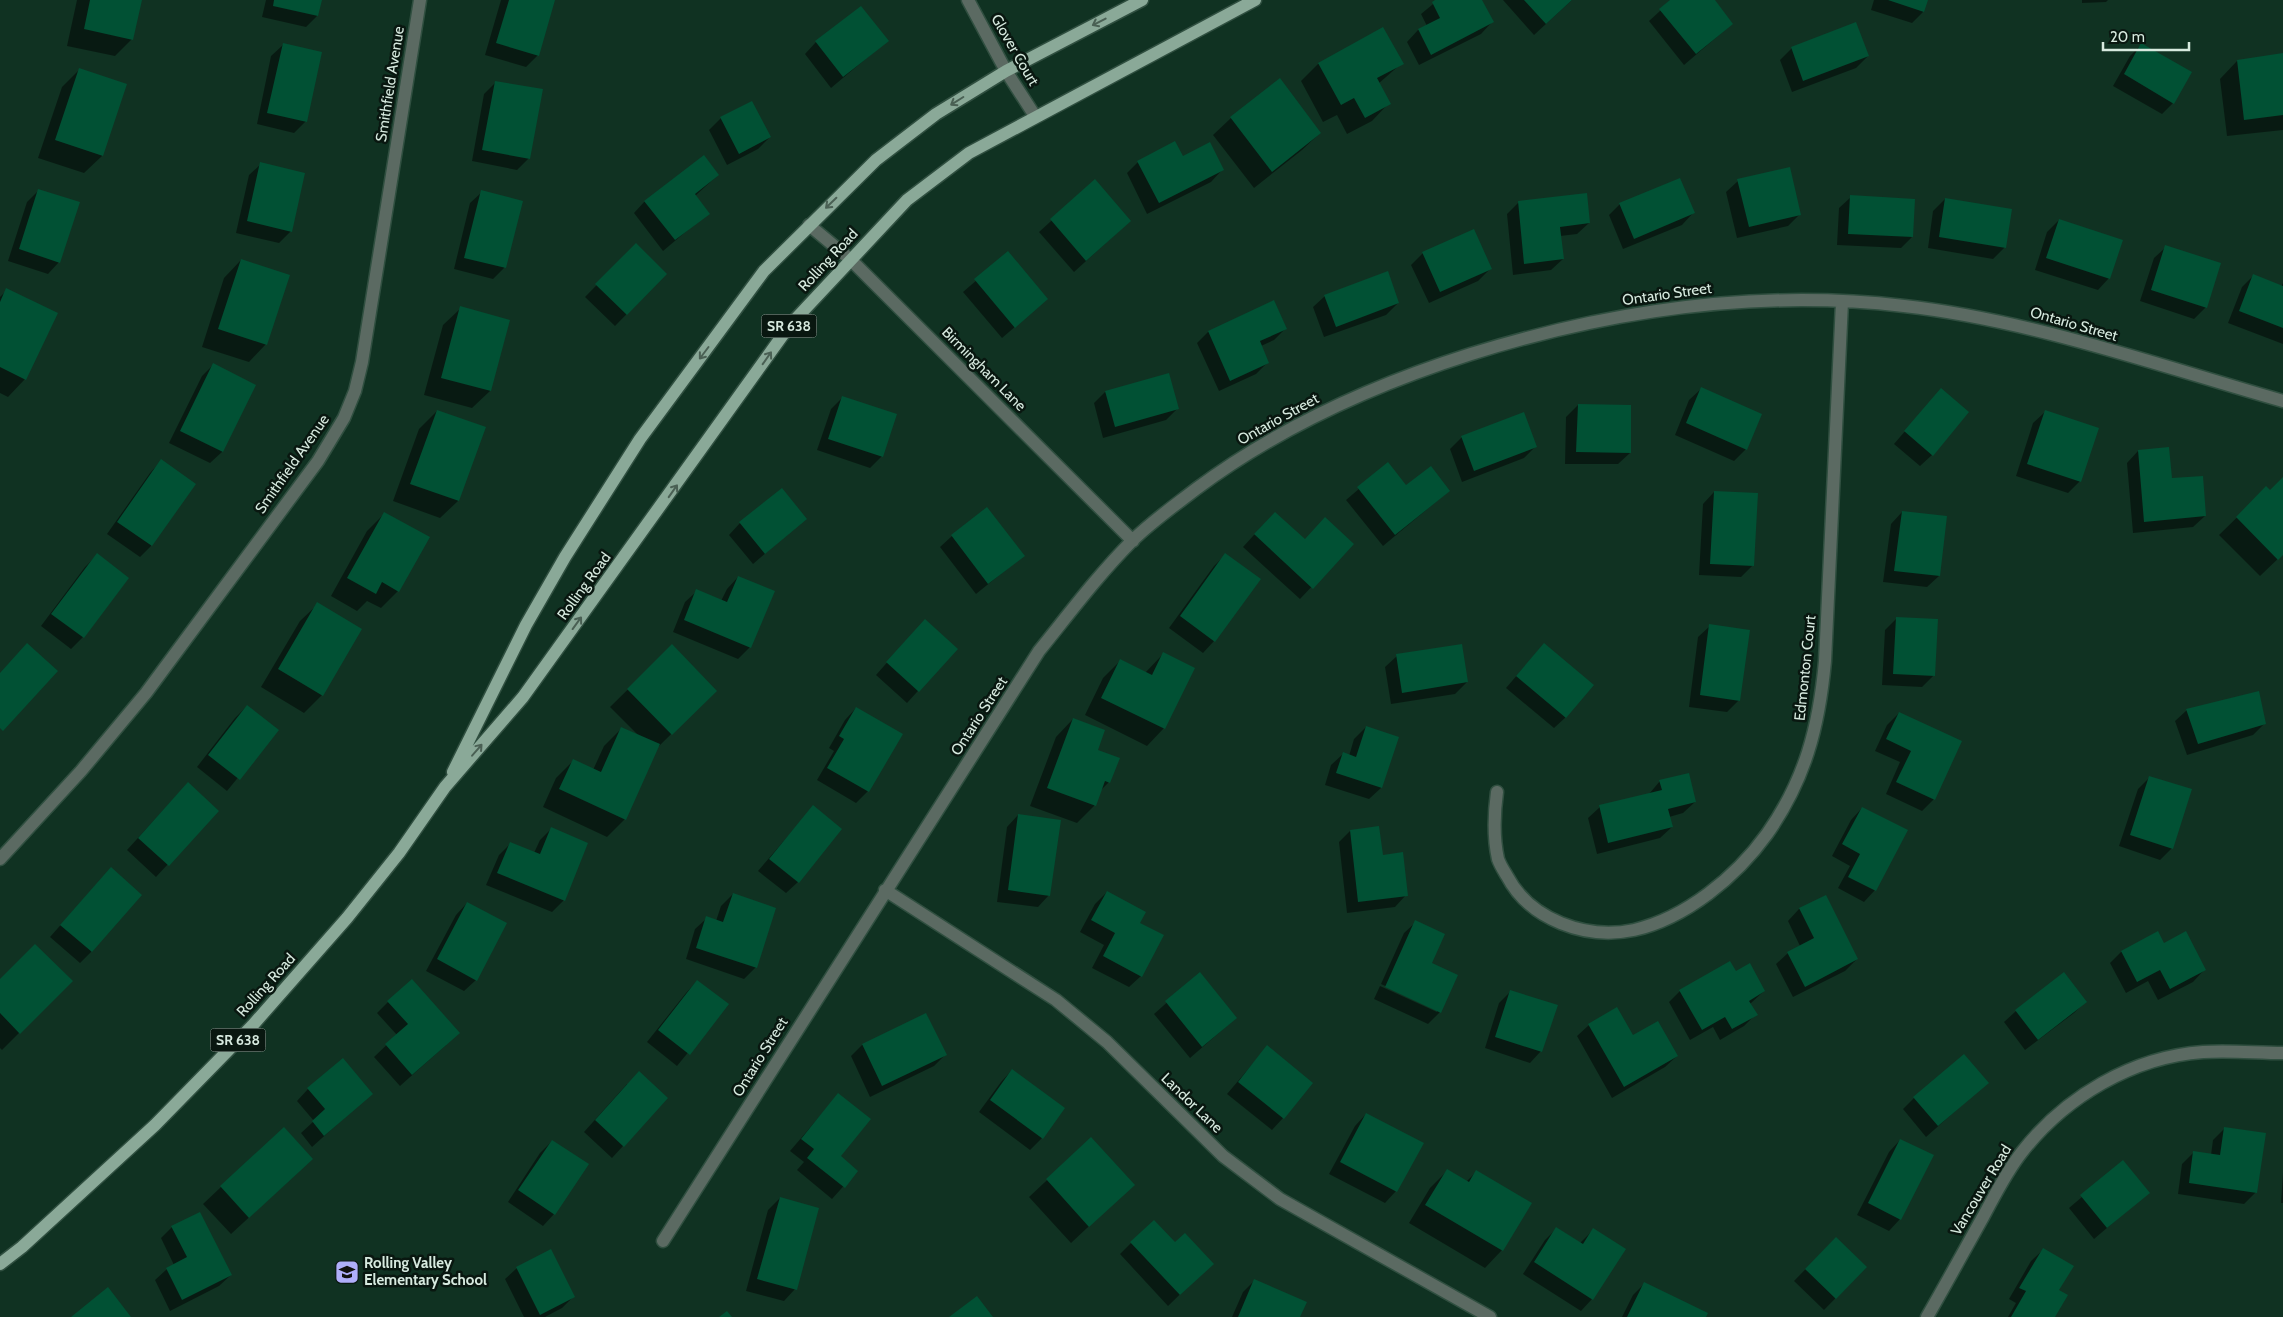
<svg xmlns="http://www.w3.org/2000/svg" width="2283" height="1317" viewBox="0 0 2283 1317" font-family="Cabin,sans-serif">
	<rect width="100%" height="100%" fill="#103222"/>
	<path fill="#0007" d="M77,0h63l-8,39 -17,17 -48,-10z
		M266,0h55l-4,16 -11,11 -44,-10z
		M501,0h53l-16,55 -12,12 -41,-12z
		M1438,0h43l11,22 -11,12 -62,31 -12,-23 11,-12 9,-4 -6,-12z
		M1503,0h69l-38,35z
		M1672,0h41l19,24 -48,41 -35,-44z
		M1874,0h53l-4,12 -11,11 -41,-13z
		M2082,0h26l-2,2 -24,1z
		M887,41l-56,47 -26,-34 11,-12z
		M2142,44l31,59 -11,11 -49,-28 17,-30z
		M283,45l23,76 -12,12 -37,-9 14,-68z
		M1792,48l76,8 -12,12 -64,24 -12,-32z
		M2283,55v75l-56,6 -7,-57 17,-18z
		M1402,63l-24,21 11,19 -17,18 -25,13 -10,-19 -14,7 -22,-41 17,-17z
		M79,70l47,15 -24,71 -18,17 -46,-15 24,-71z
		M496,82l33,76 -12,12 -45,-9 12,-67z
		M721,118l49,19 -12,12 -31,16 -18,-35z
		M1231,118l89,15 -18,17 -48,38 -41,-53z
		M1182,157l40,13 -11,12 -64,32 -20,-41 11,-11z
		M261,164l30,67 -12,12 -43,-10 13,-58z
		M718,175l-23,21 13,17 -45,38 -29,-38 11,-12z
		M1095,181l23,51 -44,40 -35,-40z
		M1738,181l62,33 -12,12 -51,12 -11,-46z
		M39,190l20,72 -11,12 -40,-13 19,-59z
		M482,192l39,10 -17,66 -11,11 -39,-10 16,-66z
		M1851,197l61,40 -11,11 -64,-3 2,-37z
		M1945,199l60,48 -12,12 -65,-11 5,-37z
		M1518,203l71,20 -12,11 -17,2 3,23 -12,11 -38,5 -6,-61z
		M1620,204l73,9 -11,12 -59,24 -14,-34z
		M2059,220l50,58 -11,12 -63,-20 12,-38z
		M636,245l30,29 -51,52 -30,-29z
		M2166,247l40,60 -12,12 -54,-18 14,-43z
		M1008,253l39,46 -45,39 -39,-46z
		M1423,253l67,16 -12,12 -49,22 -18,-38z
		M241,260l25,84 -17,18 -47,-15 22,-69z
		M2253,276l28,11 2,-4v61l-55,-21 14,-36z
		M7,290l18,89 -17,18 -8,-4v-96z
		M1325,296l73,7 -12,12 -62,22 -11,-30z
		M1274,301l12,27 -12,12 -13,6 7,16 -12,12 -37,17 -22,-48 11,-11z
		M461,308l48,13 -19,70 -18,17 -48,-13 19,-70z
		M213,365l42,20 -33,67 -12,11 -41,-20 33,-67z
		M1701,389l45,60 -12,12 -59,-26 14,-35z
		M1105,392l73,16 -12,12 -63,18 -9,-35z
		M842,398l40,58 -12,12 -53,-18 14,-41z
		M1930,402l2,53 -12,11 -26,-22z
		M1578,405l52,48 -12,11h-53l1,-47z
		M437,411l21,90 -18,17 -47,-17 26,-72z
		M2045,412l35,69 -12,12 -52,-17 17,-53z
		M1462,437l73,10 -11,11 -62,24 -12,-33z
		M2138,451l33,29 34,36 -12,11 -60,6 -6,-70z
		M161,461l33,23 -43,62 -11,11 -33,-23 43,-61z
		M1388,464l18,23 43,4 -66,55 -37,-46z
		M2283,479v75l-23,22 -41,-41 48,-47 3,4z
		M1714,492l39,73 -12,12 -42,-2 4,-71z
		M1902,512l37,64 -12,11 -44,-5 8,-58z
		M384,514l14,77 -17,17 -14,-7 -10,10 -26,-15 36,-65z
		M805,519l-52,45 -24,-29 11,-12z
		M1263,525l41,16 48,3 -52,55 -57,-52z
		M952,536l71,20 -47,38 -36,-47z
		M97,555l30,23 -44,59 -12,12 -30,-23 44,-59z
		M1225,555l-11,86 -11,12 -34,-25 45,-62z
		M738,577l12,70 -12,12 -65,-27 12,-30 12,-11 24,10 6,-12z
		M318,604l4,91 -18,18 -43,-26 39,-66z
		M1897,618l37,57 -12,12 -40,-2 3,-55z
		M1710,626l29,74 -12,12 -38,-5 9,-70z
		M914,632l42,17 -49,54 -31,-28z
		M1544,644l22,73 -12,11 -48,-40z
		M672,646l43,45 -58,57 -32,71 -18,18 -64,-30 13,-29 17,-17 20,9 11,-24 18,-18 16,7 -28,-28z
		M1163,654l1,74 -17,18 -62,-31 18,-37 18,-18 24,13z
		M1397,656l70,26 -12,12 -64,10 -6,-37z
		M247,706l30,24 -50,61 -30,-24 38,-49z
		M856,708l45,26 -33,57 -12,12 -39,-23 17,-29 -5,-3 16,-28z
		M2187,710l78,13 -12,12 -66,20 -12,-34z
		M1899,713l35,86 -12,12 -36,-17 14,-32 -25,-11 12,-26z
		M1073,719l24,32 12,31 -10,10 -5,14 -17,17 -47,-17 26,-69z
		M1366,727l15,61 -12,11 -44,-14 6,-20 12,-11 6,2 5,-17z
		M2150,777l22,71 -12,12 -41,-14 19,-57z
		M1660,781l35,21 -12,11 -14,4 3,10 -12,11 -63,16 -9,-36 12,-11 49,-13z
		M177,795l40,16 -61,66 -29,-27z
		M813,807l-15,75 -12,11 -28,-22z
		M1862,808l13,82 -11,12 -26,-14 12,-22 -18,-10 19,-36z
		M1018,815l31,80 -11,12 -41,-5 10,-75z
		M551,829l13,71 -12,12 -66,-27 13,-30 12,-12 23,10 6,-13z
		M1350,831l31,25 25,39 -11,12 -48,6 -8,-71z
		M111,868l-19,83 -12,12 -30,-26z
		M1107,892l31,32 3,52 -12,11 -37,-19 12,-23 -24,-13 15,-28z
		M733,894l23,73 -12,12 -58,-20 9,-30 12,-11 9,3 5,-15z
		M1825,896l32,63 -12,12 -52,26 -17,-33 12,-11 12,-7 -12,-25 11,-12z
		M467,903l9,77 -12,11 -38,-20 30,-56z
		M1416,922l14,42 10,48 -12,12 -54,-25 6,-13 57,26v-2l-56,-26 23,-51z
		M2163,944l41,26 -11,12 -35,18 -10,-19 -22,12 -16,-30 11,-11z
		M1736,973l28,18 -14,13 6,10 -12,12 -24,14 -7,-13 -23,13 -21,-38 11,-11z
		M1199,974l37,44 -46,40 -36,-44z
		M2064,974l21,28 -11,11 -49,37 -21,-28 12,-11z
		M0,981h71l-69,69 -2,-2z
		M697,981l30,24 -50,61 -30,-24 39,-49z
		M1511,991l30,60 -11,12 -45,-15 14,-45z
		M388,1002l58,43 -46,41 -26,-29 23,-22 -20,-22z
		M926,1014l19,41 -11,11 -64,31 -19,-41 11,-11z
		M1589,1025l88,31 -12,11 -53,31 -35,-62z
		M1267,1047l16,71 -11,12 -45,-36z
		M1012,1070l51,38 -21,30 -12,12 -51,-38 22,-30z
		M1987,1083l-61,54 -23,-28 11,-11z
		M627,1084l-4,62 -11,12 -28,-26z
		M308,1089l63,5 -59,53 -11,-14 13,-12 -17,-20z
		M838,1095l1,61 18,15 -25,28 -35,-29 7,-8 -14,-11z
		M1366,1114l30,77 -11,12 -56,-29 26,-48z
		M2225,1128l31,64 -12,12 -66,-10 4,-30 12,-12 17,3 2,-15z
		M1091,1139l42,46 -62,58 -42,-46z
		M1900,1140v79l-11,12 -32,-16 32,-63z
		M552,1141l2,73 -11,12 -35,-24 32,-49z
		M2123,1162l25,31 -54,46 -25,-31z
		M1447,1171l19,11 10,-10 26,78 -17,18 -76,-45 21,-35z
		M2283,1173v30h-2z
		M294,1176l-63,58 -28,-30 18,-17z
		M780,1198l15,91 -11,12 -38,-10 22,-81z
		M172,1227l59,48 -12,11 -49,25 -15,-31 12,-11 7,-4 -13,-27z
		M1557,1228l23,15 13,-13 -1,69 -11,12 -58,-37 22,-34z
		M1836,1238l30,29 -42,43 -30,-29z
		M1131,1243l69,32 -32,31 -48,-52z
		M2043,1250l15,41 -5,26h-45l8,-14 -7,-4 22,-38z
		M517,1268l56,29 -11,11 -17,9h-21l-19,-38z
		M1254,1281l45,36h-67l11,-25z
		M1644,1284l60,33h-82l11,-22z"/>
	<path fill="#015134" d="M90,0h52l-9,40 -49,-11z
		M274,0h48l-4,16 -45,-10z
		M509,0h46l-16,56 -43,-13z
		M1435,0h47l12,22 -63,33 -13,-26 22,-11 -8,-16z
		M1524,0h48l-26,24z
		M1670,0h45l18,24 -37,30 -37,-45z
		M1888,0h40l-4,12z
		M861,6l28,35 -46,36 -28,-36z
		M1856,22l13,34 -66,25 -12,-34z
		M1383,27l21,37 -27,14 14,26 -26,14 -11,-20 -13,7 -23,-42z
		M283,43l39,9 -15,70 -40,-9z
		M2141,43l51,29 -18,32 -50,-30z
		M2283,53v62l-39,5 -7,-60z
		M79,68l48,16 -24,72 -48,-16z
		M1280,78l41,55 -49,39 -42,-55z
		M495,81l48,8 -13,70 -48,-9z
		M752,101l19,36 -32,17 -19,-37z
		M1175,141l8,15 27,-14 14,28 -65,33 -22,-42z
		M704,155l15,20 -24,19 15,20 -35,26 -31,-39z
		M260,162l45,11 -13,59 -45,-11z
		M1790,167l11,48 -52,12 -12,-48z
		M1680,178l15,35 -61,26 -15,-36z
		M1095,179l36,42 -45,40 -36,-42z
		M38,189l42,13 -20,61 -41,-14z
		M481,190l42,11 -17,67 -42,-10z
		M1587,193l3,30 -30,4 4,32 -40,5 -6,-63z
		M1850,195l65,4 -2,38 -65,-3z
		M1945,198l67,11 -6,39 -67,-11z
		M2059,219l64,21 -13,39 -64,-21z
		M1474,229l18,40 -52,23 -18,-40z
		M636,243l31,31 -40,41 -32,-31z
		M2165,245l56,18 -14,45 -56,-18z
		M1008,251l40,48 -33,29 -41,-49z
		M241,259l49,16 -23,70 -49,-16z
		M1388,271l11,32 -63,24 -12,-32z
		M2253,274l30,12v42l-44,-17z
		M6,288l52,25 -32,67 -26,-13v-65z
		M1274,300l13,29 -27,12 9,22 -39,18 -22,-50z
		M460,306l50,14 -19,71 -50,-13z
		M213,363l43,22 -33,67 -43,-21z
		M1169,373l10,36 -64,18 -10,-36z
		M1701,387l61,27 -15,36 -61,-27z
		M1941,388l28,24 -36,44 -29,-25z
		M842,396l55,18 -14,43 -55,-18z
		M1578,404l53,1v48l-55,-1z
		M437,410l49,17 -27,74 -49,-17z
		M2045,410l54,18 -18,54 -54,-18z
		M1524,412l13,35 -63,24 -13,-35z
		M2169,447l3,31 31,-2 3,40 -62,6 -6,-72z
		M161,459l35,25 -44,62 -35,-24z
		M1388,462l18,23 25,-19 19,25 -55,44 -38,-48z
		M2283,477v78l-5,5 -42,-43 30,-31 4,4z
		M782,488l25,31 -42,35 -26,-32z
		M1714,491l44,2 -4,73 -44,-2z
		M987,507l38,49 -37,28 -37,-49z
		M1902,511l45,5 -7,60 -46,-5z
		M384,512l46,25 -31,55 -17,-10 -6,12 -29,-16z
		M1275,512l30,27 20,-22 29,27 -41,45 -59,-55z
		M97,553l32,25 -45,60 -33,-24z
		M1225,553l36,26 -46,63 -35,-26z
		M738,576l37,15 -24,57 -67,-28 12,-31 31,13z
		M317,602l45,27 -39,67 -45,-27z
		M1896,617l42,2 -3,57 -42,-2z
		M925,619l33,30 -39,43 -33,-30z
		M1709,624l41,6 -10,71 -40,-6z
		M27,643l31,28 -55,60 -3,-3v-55z
		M1544,643l50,42 -28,33 -50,-42z
		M672,644l45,47 -45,44 -45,-46z
		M1462,644l6,38 -66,11 -6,-39z
		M1163,652l32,16 -30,61 -64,-31 19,-39 32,16z
		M2259,691l7,33 -68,20 -12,-35z
		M247,705l32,25 -39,50 -32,-25z
		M856,707l47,27 -34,58 -42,-24 17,-29 -5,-3z
		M1899,712l63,29 -27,59 -39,-18 15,-31 -25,-12z
		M1073,718l32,12 -7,20 22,8 -10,25 -5,-2 -9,25 -49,-18z
		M1366,726l33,11 -17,51 -46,-15 7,-21 13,5z
		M621,727l39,17 -34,76 -67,-31 14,-30 28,13z
		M1689,773l7,29 -28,7 5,18 -65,16 -9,-38 63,-15 -3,-10z
		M2149,776l43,13 -19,60 -43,-14z
		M188,782l31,29 -50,55 -31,-28z
		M813,805l29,24 -43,54 -30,-24z
		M1862,807l46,23 -32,61 -28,-14 12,-23 -18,-10z
		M1018,814l43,6 -11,76 -42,-6z
		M1379,826l4,29 20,-3 5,44 -50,6 -8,-72z
		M551,827l37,16 -23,58 -68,-28 13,-31 30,12z
		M111,867l31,28 -50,57 -32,-27z
		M1107,891l39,21 -6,11 24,12 -22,42 -39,-21 12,-23 -24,-13z
		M733,893l43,15 -19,60 -61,-20 10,-32 17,6z
		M1826,895l32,64 -53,28 -18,-35 27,-14 -15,-30z
		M467,902l40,21 -30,58 -40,-22z
		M1415,920l30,14 -13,29 26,12 -17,38 -56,-26z
		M2158,931l6,12 22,-12 20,39 -36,19 -10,-19 -23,12 -16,-31z
		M35,944l38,37 -53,53 -20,-21v-34z
		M1730,961l6,10 14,-8 15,28 -16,10 9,14 -26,14 -7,-12 -23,13 -23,-40z
		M1200,972l37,46 -35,29 -37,-46z
		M2064,972l23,30 -49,38 -23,-30z
		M412,979l48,54 -48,42 -27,-31 23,-20 -21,-23z
		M697,980l32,24 -39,51 -32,-25z
		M1510,990l48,15 -16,47 -47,-15z
		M1617,1007l16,28 25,-14 20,35 -54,31 -36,-63z
		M926,1013l21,42 -65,31 -20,-42z
		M1267,1045l46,38 -29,36 -46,-37z
		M1964,1054l25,29 -51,43 -25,-29z
		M343,1058l30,36 -49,42 -12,-15 13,-12 -18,-21z
		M1012,1069l53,39 -22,31 -53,-39z
		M639,1071l29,27 -44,49 -29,-27z
		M838,1093l33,26 -30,37 17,15 -13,17 -38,-30 7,-9 -13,-10z
		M1366,1113l58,30 -27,49 -57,-30z
		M284,1127l29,32 -64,59 -29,-32z
		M2224,1127l42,6 -9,60 -68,-10 4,-32 27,4z
		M1091,1137l44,48 -46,42 -43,-48z
		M1900,1139l34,16 -33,65 -33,-17z
		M552,1140l37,24 -34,51 -37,-25z
		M2123,1160l27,33 -43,35 -27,-33z
		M1447,1169l22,13 7,-12 56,33 -29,48 -78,-46z
		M780,1197l39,11 -22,82 -40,-11z
		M200,1212l32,63 -50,25 -16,-32 21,-11 -16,-31z
		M1154,1220l21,22 10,-9 29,31 -34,31 -50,-53z
		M1556,1227l27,17 10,-16 33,21 -33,51 -59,-38z
		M1836,1237l31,30 -31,32 -31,-30z
		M2043,1248l31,18 -15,24 9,5 -13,22h-44l15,-26 -7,-3z
		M551,1249l24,48 -35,18 -24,-48z
		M1254,1279l53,23 -7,15h-62z
		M1644,1282l64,31 -2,4h-79z
		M108,1287l23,30h-60z
		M977,1296l16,21h-44z
		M727,1311l5,6h-13z"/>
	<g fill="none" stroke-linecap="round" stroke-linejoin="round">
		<g stroke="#304f40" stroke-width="15">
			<path id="street" d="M968,0l38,71 29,45
				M809,225l41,34 283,282
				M1497,792c-3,22 -4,44 1,67 2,6 6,12 9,17 23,44 79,64 127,54 52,-12 102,-53 133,-96 38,-54 52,-107 58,-173l17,-359
				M0,859l81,-88 65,-78 172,-232 26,-43 11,-27 7,-29 58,-362
				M885,890l171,110 51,42 116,114 57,43 210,118
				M663,1241l376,-590c30,-37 59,-76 93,-110 19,-19 42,-35 64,-52 83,-62 177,-104 275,-135 141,-44 287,-65 433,-48 127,14 256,60 379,95
				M1927,1317c19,-33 37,-66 56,-100 12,-22 23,-45 39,-65 43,-55 110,-95 181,-100 26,-2 54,1 80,1"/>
		</g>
		<g stroke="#304f40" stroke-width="15">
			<path id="primary" d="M453,772l73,-147 39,-68 75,-118 124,-168 112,-111 60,-46 70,-43 136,-71
				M0,1264l22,-17 133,-122 97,-99 95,-108 52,-65 46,-66 78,-90 267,-372 117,-125 62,-47 286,-153"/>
		</g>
		<use href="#street" stroke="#5b6a62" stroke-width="12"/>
		<use href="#primary" stroke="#8aa998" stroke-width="12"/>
	</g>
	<defs><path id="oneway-shaft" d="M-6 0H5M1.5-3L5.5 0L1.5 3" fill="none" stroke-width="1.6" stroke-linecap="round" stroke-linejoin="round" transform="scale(1.25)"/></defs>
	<g stroke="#4a6054">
		<use href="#oneway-shaft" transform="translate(1099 22) rotate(153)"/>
		<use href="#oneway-shaft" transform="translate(957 101) rotate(148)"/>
		<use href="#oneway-shaft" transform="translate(831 203) rotate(136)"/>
		<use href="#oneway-shaft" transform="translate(704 353) rotate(127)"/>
		<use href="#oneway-shaft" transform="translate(767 358) rotate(-55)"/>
		<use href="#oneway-shaft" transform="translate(673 491) rotate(-55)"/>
		<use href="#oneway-shaft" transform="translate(577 623) rotate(-54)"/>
		<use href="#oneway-shaft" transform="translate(477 750) rotate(-49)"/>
	</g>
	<defs>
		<g id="school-square" transform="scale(1.25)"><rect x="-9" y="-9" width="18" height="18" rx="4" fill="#afaefa" stroke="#091710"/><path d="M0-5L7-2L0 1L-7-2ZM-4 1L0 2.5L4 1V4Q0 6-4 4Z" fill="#111"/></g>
	</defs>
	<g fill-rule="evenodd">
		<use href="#school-square" x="347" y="1272"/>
	</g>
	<g text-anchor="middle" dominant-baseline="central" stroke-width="5" stroke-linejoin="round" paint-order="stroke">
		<g fill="#091710" stroke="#99aba1" stroke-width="1">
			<rect x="761.5" y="314.5" width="55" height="23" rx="4"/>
			<rect x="210.5" y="1028.5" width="55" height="23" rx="4"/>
		</g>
		<g font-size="14" font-weight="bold" fill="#d7eadf">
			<text x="789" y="326">SR 638</text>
			<text x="238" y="1040">SR 638</text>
		</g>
		<g font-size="15" fill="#d7eadf" stroke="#091710">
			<text transform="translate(1015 50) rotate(60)">Glover Court</text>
			<text transform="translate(390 84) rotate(-81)">Smithfield Avenue</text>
			<text transform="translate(828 260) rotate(-47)">Rolling Road</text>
			<text transform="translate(1667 294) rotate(-8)">Ontario Street</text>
			<text transform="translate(2074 324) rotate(16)">Ontario Street</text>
			<text transform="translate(984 369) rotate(45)">Birmingham Lane</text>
			<text transform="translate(1278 419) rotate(-29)">Ontario Street</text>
			<text transform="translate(292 464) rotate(-55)">Smithfield Avenue</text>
			<text transform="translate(584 586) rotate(-54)">Rolling Road</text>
			<text transform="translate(1805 668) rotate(-84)">Edmonton Court</text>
			<text transform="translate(979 716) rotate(-57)">Ontario Street</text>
			<text transform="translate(266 985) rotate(-48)">Rolling Road</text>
			<text transform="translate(760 1057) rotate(-58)">Ontario Street</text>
			<text transform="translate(1192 1103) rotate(44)">Landor Lane</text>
			<text transform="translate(1981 1190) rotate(-59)">Vancouver Road</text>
		</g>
		<g font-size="15" font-weight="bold" fill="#d7eadf" stroke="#091710" text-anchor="start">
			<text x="364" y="1263">Rolling Valley<tspan x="364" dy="17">Elementary School</tspan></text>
		</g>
	</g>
	<path d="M2103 42v8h86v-8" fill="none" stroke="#d7eadf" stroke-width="2.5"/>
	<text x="2110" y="42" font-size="15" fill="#d7eadf" stroke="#091710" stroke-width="4" paint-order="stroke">20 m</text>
</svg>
